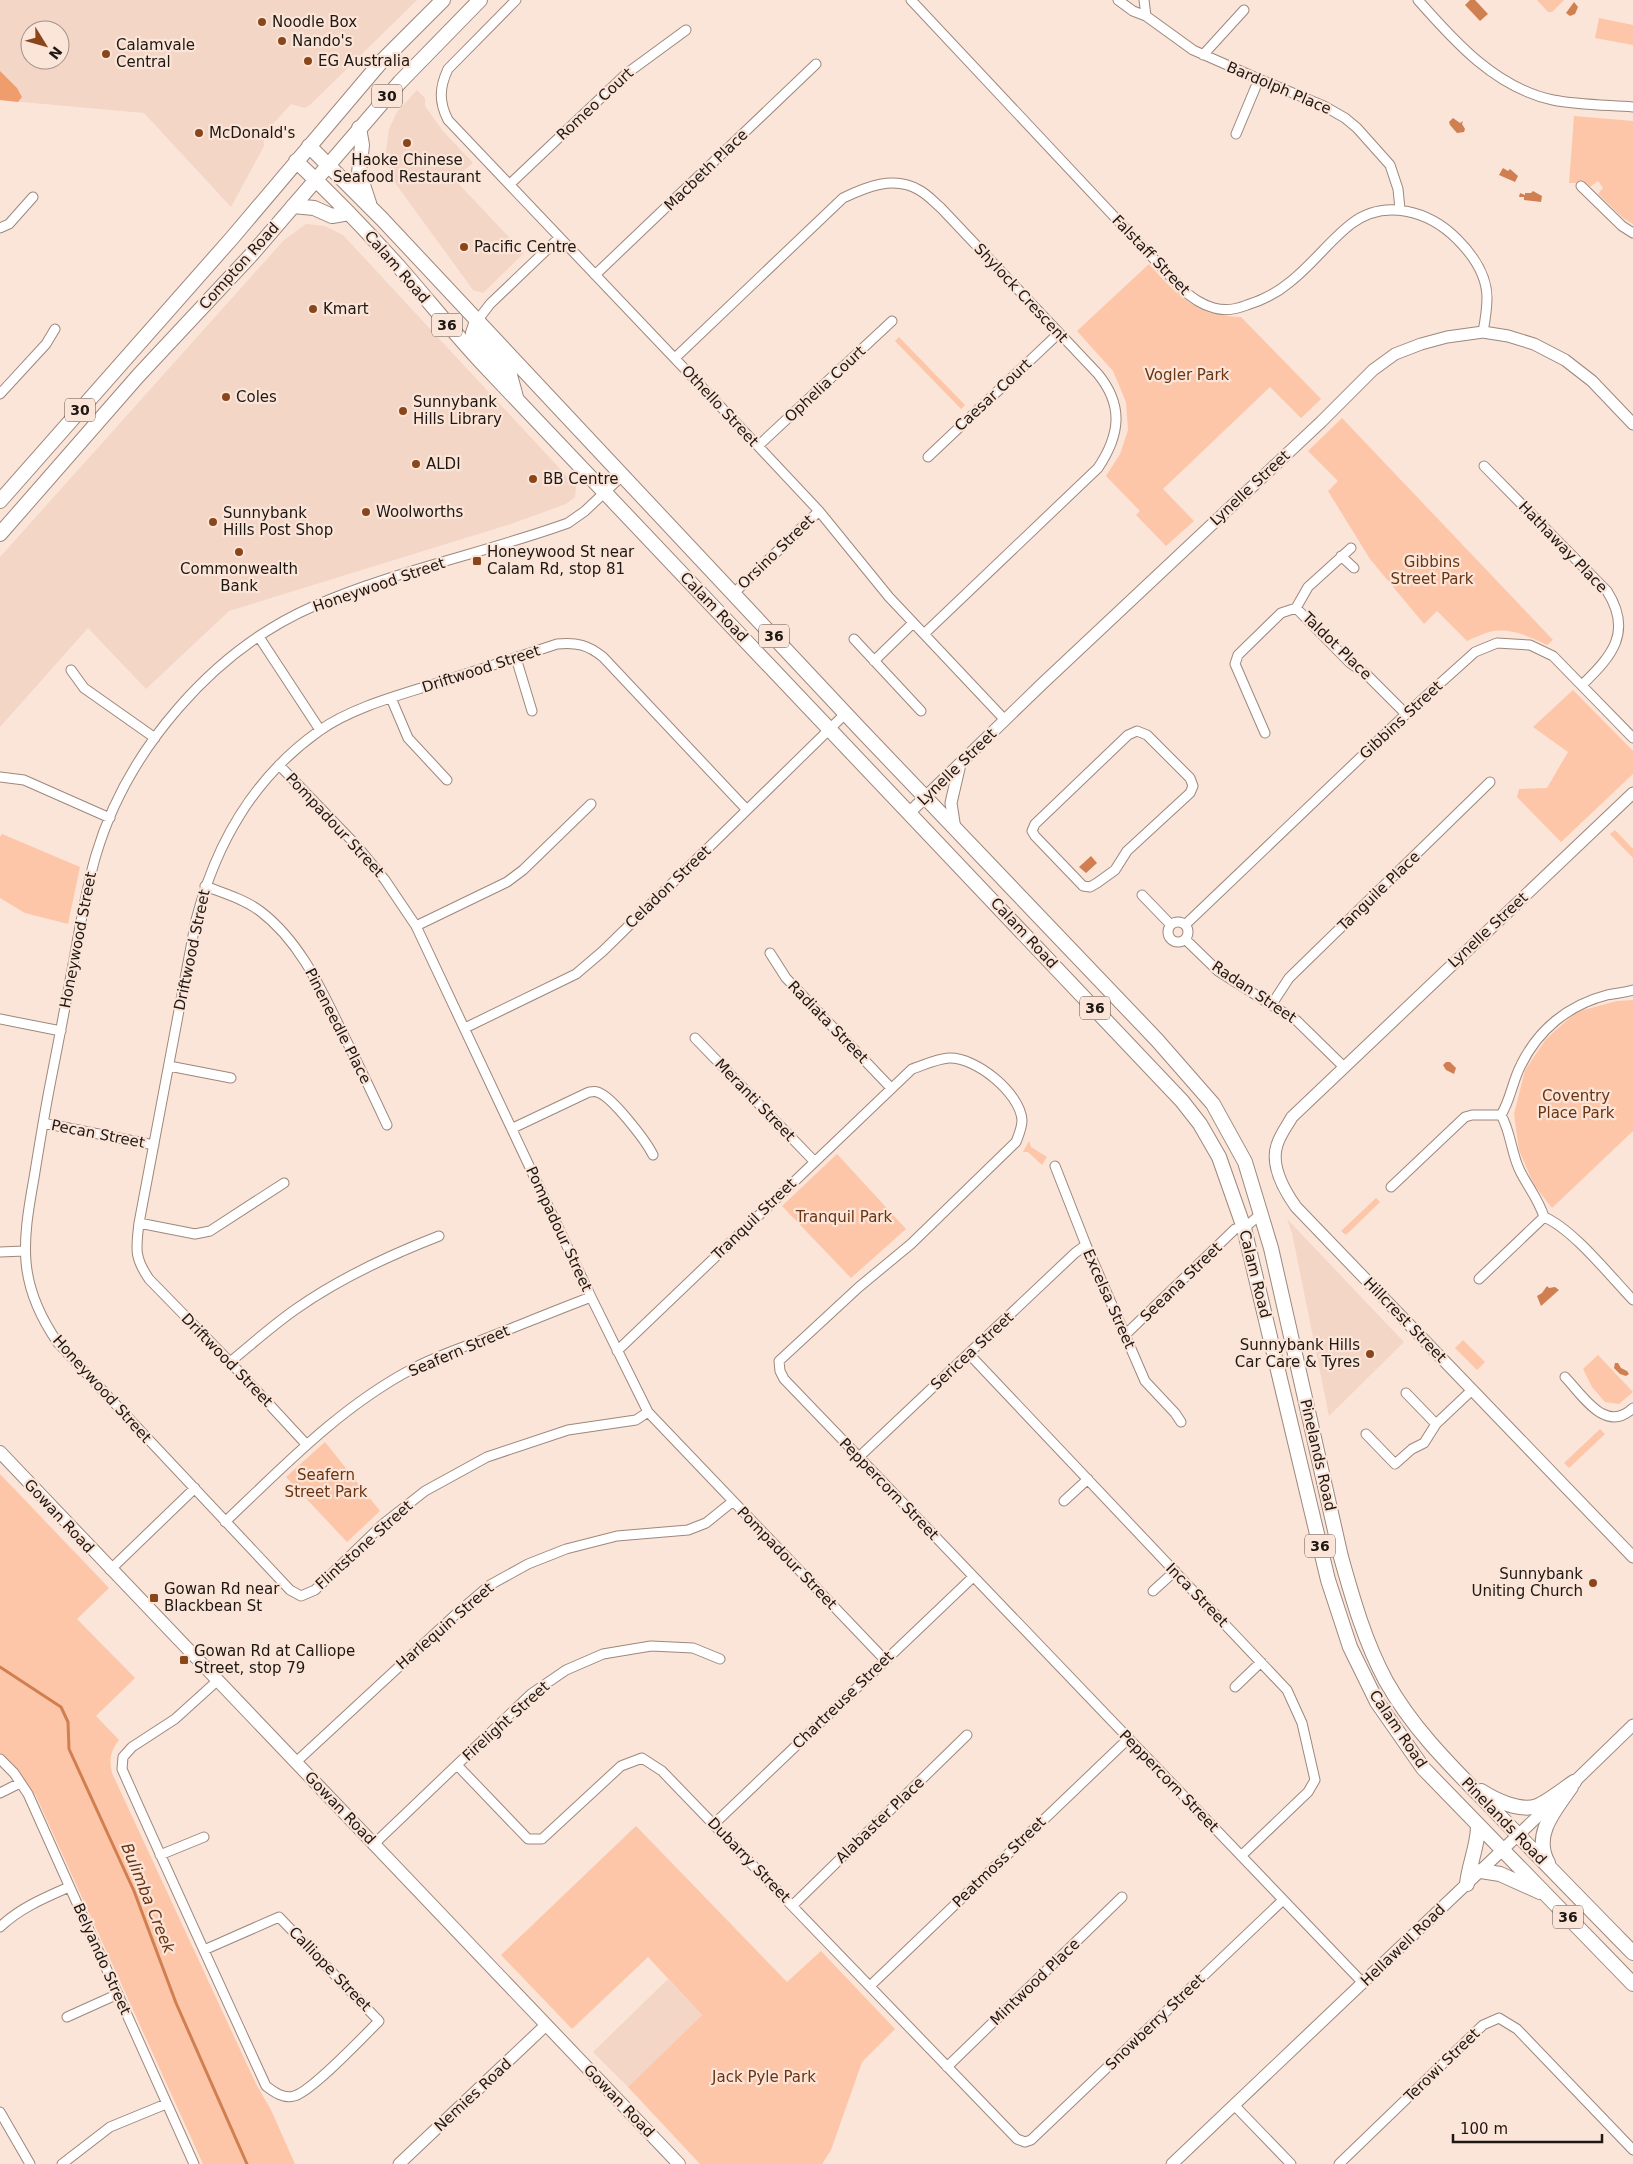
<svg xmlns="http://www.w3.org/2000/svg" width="1633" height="2164" viewBox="0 0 1633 2164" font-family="'DejaVu Sans',sans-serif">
	<rect width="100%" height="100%" fill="#fbe4d8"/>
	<path fill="#f4d6c6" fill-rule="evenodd" d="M0,0h417l-107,105 -5,3 -14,-4 -28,31 1,11 -33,61 -87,-94 -144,-13zM30,30h30v30h-30z
		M417,90l8,8v8l18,25 30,32 -19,16 70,74 -41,40 -10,-3 -83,-114 -4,-25 3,-22 8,-17z
		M306,224l19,2 18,9 233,251 -1,11 -9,7 -55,20 -282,87 -83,78 -58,-61 -88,99v-170l284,-317z
		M1287,1219l117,123 -75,74 -37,-183z
		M668,1979l34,36 -74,72 -35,-35z"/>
	<path fill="#fdc6a8" d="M1537,0h27l-12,12h-4z
		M1599,18l34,7v20l-38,-7z
		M1574,116l59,5v103l-10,-6 -25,-24 5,-6 -5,-7 -8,6 -4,-4h-17z
		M1149,264c28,31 47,52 92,53l80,82 -20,19 -31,-31 -107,102 31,32 -28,25 -30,-31 4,-4 -34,-35 14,-22 8,-24 -2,-28 -13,-31 -36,-40z
		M899,337l66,68 -4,4 -66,-68z
		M1342,418l211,222 -6,5c-18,-9 -38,-18 -58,-13 -7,2 -15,6 -22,9l-30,-30 -13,13 -54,-65 -42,-68 10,-10 -30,-30z
		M1573,690l60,61v23l-72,68 -44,-45 2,-8 28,-1 21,-36 -35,-25z
		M1615,830l18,19v9l-23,-24z
		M2,834l78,33 -12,57 -43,-11 -25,-15v-61z
		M1633,1000v131l-81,77 -18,-23 -15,-35 -5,-36 11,-44 21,-31 30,-27 41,-11z
		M1029,1141l2,6 16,10 -5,8 -14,-13h-5z
		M837,1154l69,75 -55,49 -69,-72z
		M1376,1198l4,4 -34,33 -5,-4z
		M1463,1340l22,22 -8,8 -22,-22z
		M1598,1355l35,37 -14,12 -14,-2 -13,-15 -9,-18z
		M1600,1429l5,5 -36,34 -5,-5z
		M325,1442l55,69 -33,31 -61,-65z
		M0,1474l109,114 -32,31 58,59 -39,38 23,24c-9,12 -10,19 -7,33l144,311 15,26 24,54h-92l-167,-368 -15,-20 -21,-22z
		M636,1826l151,156 34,-31 74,78 -33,33 -31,88 -9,14h-122l-72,-77 74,-72 -54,-58 -76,72 -71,-74z"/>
	<path fill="#f09d6e" d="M0,71l17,17 5,9 -4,5 -18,-2z"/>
	<path fill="#d07f51" d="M1470,0h5l13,14 -8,7 -15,-16z
		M1574,2l4,5 -3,7 -5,2 -4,-3z
		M1453,118l7,5 3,-2 -1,3 3,5 -1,3 -7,1 -7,-8 -1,-3z
		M1503,168l5,3 2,-2 8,7 -3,6 -16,-7z
		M1533,191l9,5 -1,6 -17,-2v-3h-5l1,-4 5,2v-2h6z
		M1091,856l6,7 -11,10 -7,-6z
		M1446,1062h4l6,6 -2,6 -8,-4 -3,-5z
		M1547,1286l2,2 6,-1 4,3 -18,16 -4,-10 5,-3z
		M1615,1363h3l3,5 6,3 2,3 -3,2 -6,-2 -6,-6z"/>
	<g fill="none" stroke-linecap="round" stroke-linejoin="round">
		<path stroke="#d07f51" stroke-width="3" d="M0,1667l61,40 7,15 1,27 65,142 42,112 71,161"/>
		<g stroke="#9d887d" stroke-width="11">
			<path id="minor" d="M516,0l-68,69c-9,19 -9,33 0,51l310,326 61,65 70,86 116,123
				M911,0l273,291c9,7 18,14 30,17 10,3 23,1 33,-3 16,-5 30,-12 43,-23 22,-17 39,-41 61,-58 34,-26 78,-13 106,15 16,16 30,36 30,59 0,11 -2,23 -4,34
				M1118,0l15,11 13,5 -2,-16
				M1418,0c37,42 78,88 135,100 26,5 54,5 80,7
				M1146,16l47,34 66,29 65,27 21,12 12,10 33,37 8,24 2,20
				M1203,55l41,-45
				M1236,134l23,-55
				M510,184l116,-110 60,-44
				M1581,186l41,40 11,7
				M0,228l9,-4 24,-27
				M595,275l221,-211
				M477,321l13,-17 69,-66
				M675,358l168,-160c23,-11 51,-23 76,-8 8,4 15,12 22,18l157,166c26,32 22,61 0,94l-174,166
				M0,394l46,-50 9,-15
				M758,446l134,-125
				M928,457l131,-124
				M1484,466l123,125c26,41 5,65 -25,94
				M623,475l-38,36 -17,12c-83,30 -174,48 -254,83 -101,44 -187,144 -218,249 -9,30 -14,62 -20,93 -8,45 -17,91 -26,137 -6,31 -11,62 -16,93 -12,66 -17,106 24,165l232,247 11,6 14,-6 68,-66 42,-33 62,-34 81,-27 68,-10 12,-8
				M1341,556l13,12
				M734,593l85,-82
				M1296,608l12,-21 43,-39
				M259,637l61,93
				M854,639l67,72
				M516,658l16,53
				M874,661l39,-38
				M71,670l13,18 71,50
				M391,698l17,40 39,42
				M1137,731l10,4 43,43 3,8 -3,7 -63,58 -12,19 -18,13 -7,4 -7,-1 -48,-50 -3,-5 3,-7 93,-89z
				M1265,733l-30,-69 3,-9 43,-42 15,-5 54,55 16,11 40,40
				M279,765l78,81 28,34 31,46 175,371 57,115 237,248
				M0,777l24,3 86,38
				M205,886c18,7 39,13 55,25 41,31 62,80 84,125 15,29 29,59 43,89
				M1142,895l29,30
				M1168 932a10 10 0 1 1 20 0a10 10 0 1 1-20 0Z
				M1185,925l221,-211 69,-62 22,-9 33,2 23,11 80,82
				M416,926l91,-44 16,-12 68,-66
				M1185,939l33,32 79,50 47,46
				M770,953l16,25 105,110
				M1633,990c-9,3 -18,3 -26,5 -39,10 -69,35 -86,70 -9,17 -10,34 -20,50 10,17 10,38 19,56 8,16 19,29 24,46 29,12 66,59 89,83
				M1272,1004l17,-26 201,-196
				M0,1019l61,12
				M465,1028l111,-54 27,-23 243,-238
				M695,1038l119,123
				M169,1066l62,12
				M43,1123l111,22
				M513,1128l76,-36c3,0 6,-1 8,0 14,3 49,49 56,63
				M1055,1166l31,79 59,136 30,32 6,9
				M1391,1187l74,-70 7,-2h29
				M139,1223l56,11 15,-3 74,-48
				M0,1252l24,-1
				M1479,1279l65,-62
				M1125,1335l110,-106 9,-1 17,-14
				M617,1351l295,-282c12,-4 24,-10 37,-11 27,-1 71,35 73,62 0,8 -3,14 -6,22l-105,102 -52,43 -80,74 1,10 4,8 75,78 504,526
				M969,1354l318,336 15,33 13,57 -7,12 -67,64
				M230,1362c22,-18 43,-37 66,-53 44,-31 94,-54 143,-73
				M1565,1377c19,20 41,57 68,31
				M1406,1393l30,31
				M1366,1434l29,30 17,-15 12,-6 12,-19 36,-34
				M306,1444l-76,-82 -81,-83c-15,-22 -13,-30 -10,-56l57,-303c20,-77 57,-142 123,-189 30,-22 77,-35 112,-46 42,-13 84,-27 126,-41 20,-2 31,1 46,13l144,153
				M859,1457l216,-204 11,-8
				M1064,1501l24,-22
				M225,1522c58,-55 115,-115 187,-153 22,-12 46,-20 70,-29 36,-14 72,-29 109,-43
				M110,1570l85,-82
				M1153,1591l22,-20
				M1235,1687l26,-25
				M0,1759l14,14 14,21 166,370
				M296,1762l160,-148 34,-29 38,-21 38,-15 51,-13 71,-6 18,-7 26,-21
				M457,1765l71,74h14l79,-73 21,-8 20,13 355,368 8,3 6,-2 252,-240
				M0,1793l20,-10
				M714,1824l259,-247
				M374,1844l157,-150 35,-24 37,-16 48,-8 42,2 27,11
				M160,1855l44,-18
				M793,1905l174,-170
				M0,1927c20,-19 44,-29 69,-40
				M204,1950l75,-33 100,104c-15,15 -68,71 -85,75 -11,3 -20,-4 -28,-10 -48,-105 -97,-211 -144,-317l1,-12 9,-10 43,-28 42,-38
				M870,1986l258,-247
				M67,2017l51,-23
				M947,2067l175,-170
				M1234,2105l57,59
				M0,2112l30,52
				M62,2164l48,-37 56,-23
				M1339,2164l144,-139 16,-7 18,11 116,121"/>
		</g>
		<g stroke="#9d887d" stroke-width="13">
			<path id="tertiary" d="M1633,793l-341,324c-5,9 -12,18 -15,28 -7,21 7,45 19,62l337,350
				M910,812l132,-128 279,-262 52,-52 22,-16 26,-10 26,-7 36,-5 25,4 26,8 31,16 27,21 41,43
				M955,829l-4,-26 9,-39
				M1568,1788l65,-63
				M399,2164l147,-139
				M1172,2164l384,-365"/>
		</g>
		<g stroke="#9d887d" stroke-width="14">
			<path id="secondary" d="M0,1452l679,712"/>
		</g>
		<g stroke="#9d887d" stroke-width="16">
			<path id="primary" d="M359,128l3,17 -3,28 10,30
				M309,146l73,73 478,510 297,311 56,64 32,58 26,86 70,309c12,43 24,85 45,124 28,50 68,88 107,128 46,48 93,96 140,144
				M296,161c36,34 71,70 104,107 28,32 54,65 83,96l699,737 18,23 19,33 25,71 84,352 22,67 27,55 46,66 210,216
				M293,206l21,2 18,8 17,-3
				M477,321l-4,12 37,42 6,22
				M0,501l232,-263 149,-176 62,-62
				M0,534l138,-158 114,-122 148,-172 80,-82
				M1481,1791c14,9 39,21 56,15 9,-3 28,-18 37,-24
				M1548,1863c-16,-28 7,-53 23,-76
				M1481,1871l19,3 40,18
				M1467,1884c2,-20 11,-38 11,-58"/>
		</g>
		<use href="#minor" stroke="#fff" stroke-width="9"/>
		<use href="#tertiary" stroke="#fff" stroke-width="11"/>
		<use href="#secondary" stroke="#fff" stroke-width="12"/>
		<use href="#primary" stroke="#fff" stroke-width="14"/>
	</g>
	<g fill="#8a461a" stroke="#fbe4d8" stroke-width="2">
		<circle cx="262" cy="22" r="5"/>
		<circle cx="282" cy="41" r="5"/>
		<circle cx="106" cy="54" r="5"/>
		<circle cx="308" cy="61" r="5"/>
		<circle cx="199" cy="133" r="5"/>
		<circle cx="407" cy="143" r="5"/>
		<circle cx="464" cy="247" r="5"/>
		<circle cx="313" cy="309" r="5"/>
		<circle cx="226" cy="397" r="5"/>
		<circle cx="403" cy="411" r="5"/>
		<circle cx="416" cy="464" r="5"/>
		<circle cx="533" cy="479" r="5"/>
		<circle cx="366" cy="512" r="5"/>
		<circle cx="213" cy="522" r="5"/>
		<circle cx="239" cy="552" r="5"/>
		<rect x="472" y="556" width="10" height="10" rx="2.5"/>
		<circle cx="1370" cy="1354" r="5"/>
		<circle cx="1593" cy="1583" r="5"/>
		<rect x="149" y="1593" width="10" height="10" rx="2.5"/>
		<rect x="179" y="1655" width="10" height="10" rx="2.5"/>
	</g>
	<g text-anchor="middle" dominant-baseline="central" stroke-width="4.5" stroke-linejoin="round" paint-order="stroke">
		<g fill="#fbe4d8" stroke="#60544d" stroke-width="1">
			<rect x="372" y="84.5" width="30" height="23" rx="4"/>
			<rect x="432" y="313.5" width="30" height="23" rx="4"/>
			<rect x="65" y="398.5" width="30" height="23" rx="4"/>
			<rect x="759" y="624.5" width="30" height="23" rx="4"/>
			<rect x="1080" y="996.5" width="30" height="23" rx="4"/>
			<rect x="1305" y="1534.5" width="30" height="23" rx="4"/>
			<rect x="1553" y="1905.5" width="30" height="23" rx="4"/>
		</g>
		<g font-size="14" font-weight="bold" fill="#1e1712">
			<text x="387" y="96">30</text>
			<text x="447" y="325">36</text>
			<text x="80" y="410">30</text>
			<text x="774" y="636">36</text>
			<text x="1095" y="1008">36</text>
			<text x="1320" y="1546">36</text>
			<text x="1568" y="1917">36</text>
		</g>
		<g font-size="15" fill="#1e1712" stroke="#fbe4d8" text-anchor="start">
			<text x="272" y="22">Noodle Box</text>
			<text x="292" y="41">Nando's</text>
			<text x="116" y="45">Calamvale<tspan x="116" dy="17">Central</tspan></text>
			<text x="318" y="61">EG Australia</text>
			<text x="209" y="133">McDonald's</text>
			<text x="407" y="160" text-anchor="middle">Haoke Chinese<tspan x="407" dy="17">Seafood Restaurant</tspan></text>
			<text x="474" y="247">Pacific Centre</text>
			<text x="323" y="309">Kmart</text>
			<text x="236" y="397">Coles</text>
			<text x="413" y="402">Sunnybank<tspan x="413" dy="17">Hills Library</tspan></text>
			<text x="426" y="464">ALDI</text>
			<text x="543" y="479">BB Centre</text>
			<text x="376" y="512">Woolworths</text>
			<text x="223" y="513">Sunnybank<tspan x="223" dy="17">Hills Post Shop</tspan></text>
			<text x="487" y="552">Honeywood St near<tspan x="487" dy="17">Calam Rd, stop 81</tspan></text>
			<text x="239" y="569" text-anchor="middle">Commonwealth<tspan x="239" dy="17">Bank</tspan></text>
			<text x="1360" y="1345" text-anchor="end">Sunnybank Hills<tspan x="1360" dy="17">Car Care &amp; Tyres</tspan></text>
			<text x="1583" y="1574" text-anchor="end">Sunnybank<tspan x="1583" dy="17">Uniting Church</tspan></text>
			<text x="164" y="1589">Gowan Rd near<tspan x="164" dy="17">Blackbean St</tspan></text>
			<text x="194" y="1651">Gowan Rd at Calliope<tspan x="194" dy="17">Street, stop 79</tspan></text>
		</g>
		<g font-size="15" fill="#1e1712" stroke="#fbe4d8">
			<text transform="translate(1279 88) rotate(23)">Bardolph Place</text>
			<text transform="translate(595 104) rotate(-43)">Romeo Court</text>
			<text transform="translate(706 170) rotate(-44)">Macbeth Place</text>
			<text transform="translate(1151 255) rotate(46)">Falstaff Street</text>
			<text transform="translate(239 266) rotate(-48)">Compton Road</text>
			<text transform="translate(397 267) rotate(49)">Calam Road</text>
			<text transform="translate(1021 293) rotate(47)">Shylock Crescent</text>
			<text transform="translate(825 384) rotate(-43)">Ophelia Court</text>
			<text transform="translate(993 395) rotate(-43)">Caesar Court</text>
			<text transform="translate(720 406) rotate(47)">Othello Street</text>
			<text transform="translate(1250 488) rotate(-43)">Lynelle Street</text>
			<text transform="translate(1563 547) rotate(46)">Hathaway Place</text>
			<text transform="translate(776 552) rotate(-44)">Orsino Street</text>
			<text transform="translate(379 585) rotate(-19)">Honeywood Street</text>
			<text transform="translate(714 607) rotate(46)">Calam Road</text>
			<text transform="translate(1337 646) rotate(44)">Taldot Place</text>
			<text transform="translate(481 669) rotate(-18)">Driftwood Street</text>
			<text transform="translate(1401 720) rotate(-43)">Gibbins Street</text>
			<text transform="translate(957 767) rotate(-44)">Lynelle Street</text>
			<text transform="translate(335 825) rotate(47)">Pompadour Street</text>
			<text transform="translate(668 887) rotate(-44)">Celadon Street</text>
			<text transform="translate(1379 891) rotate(-44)">Tanguile Place</text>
			<text transform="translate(1488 930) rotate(-43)">Lynelle Street</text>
			<text transform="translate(1024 933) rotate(47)">Calam Road</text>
			<text transform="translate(78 940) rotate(-79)">Honeywood Street</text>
			<text transform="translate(192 950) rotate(-78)">Driftwood Street</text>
			<text transform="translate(1254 992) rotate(34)">Radan Street</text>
			<text transform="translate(828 1022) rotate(46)">Radiata Street</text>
			<text transform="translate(338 1026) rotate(63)">Pineneedle Place</text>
			<text transform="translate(755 1100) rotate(46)">Meranti Street</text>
			<text transform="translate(98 1134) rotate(11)">Pecan Street</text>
			<text transform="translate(754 1219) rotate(-44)">Tranquil Street</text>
			<text transform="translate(559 1229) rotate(65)">Pompadour Street</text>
			<text transform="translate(1255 1274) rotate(76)">Calam Road</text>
			<text transform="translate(1181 1282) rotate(-44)">Seeana Street</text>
			<text transform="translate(1109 1299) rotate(66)">Excelsa Street</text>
			<text transform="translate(1405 1320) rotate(46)">Hillcrest Street</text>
			<text transform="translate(459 1351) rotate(-23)">Seafern Street</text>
			<text transform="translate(972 1351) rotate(-43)">Sericea Street</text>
			<text transform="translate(227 1360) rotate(46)">Driftwood Street</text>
			<text transform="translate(102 1389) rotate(48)">Honeywood Street</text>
			<text transform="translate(1318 1455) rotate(77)">Pinelands Road</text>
			<text transform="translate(889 1489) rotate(46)">Peppercorn Street</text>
			<text transform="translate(59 1516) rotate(47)">Gowan Road</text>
			<text transform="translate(364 1545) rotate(-42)">Flintstone Street</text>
			<text transform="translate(787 1558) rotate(46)">Pompadour Street</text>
			<text transform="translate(1197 1595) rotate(46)">Inca Street</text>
			<text transform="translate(445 1626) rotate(-41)">Harlequin Street</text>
			<text transform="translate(843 1700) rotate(-44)">Chartreuse Street</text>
			<text transform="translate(506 1721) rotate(-42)">Firelight Street</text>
			<text transform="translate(1398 1729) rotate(56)">Calam Road</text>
			<text transform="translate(1169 1781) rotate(46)">Peppercorn Street</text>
			<text transform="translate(340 1808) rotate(46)">Gowan Road</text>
			<text transform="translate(880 1820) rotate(-44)">Alabaster Place</text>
			<text transform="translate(1504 1821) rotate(46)">Pinelands Road</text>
			<text transform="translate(749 1860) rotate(46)">Dubarry Street</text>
			<text transform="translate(999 1862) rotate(-44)">Peatmoss Street</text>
			<text transform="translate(1403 1945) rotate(-44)">Hellawell Road</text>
			<text transform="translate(102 1959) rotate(66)">Belyando Street</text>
			<text transform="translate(330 1969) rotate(46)">Calliope Street</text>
			<text transform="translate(1035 1982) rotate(-44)">Mintwood Place</text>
			<text transform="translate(1155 2022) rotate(-44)">Snowberry Street</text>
			<text transform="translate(1442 2065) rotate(-44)">Terowi Street</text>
			<text transform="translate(473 2095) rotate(-43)">Nemies Road</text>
			<text transform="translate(619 2101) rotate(46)">Gowan Road</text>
		</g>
		<g font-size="15" fill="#693412" stroke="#fbe4d8">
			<text x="1187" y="375">Vogler Park</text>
			<text x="1432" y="562">Gibbins<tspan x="1432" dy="17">Street Park</tspan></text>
			<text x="1576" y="1096">Coventry<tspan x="1576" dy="17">Place Park</tspan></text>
			<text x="844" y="1217">Tranquil Park</text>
			<text x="326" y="1475">Seafern<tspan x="326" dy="17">Street Park</tspan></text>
			<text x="764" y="2077">Jack Pyle Park</text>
		</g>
		<g font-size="16" font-style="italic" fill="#673210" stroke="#fbe4d8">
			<text transform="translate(148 1898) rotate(68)">Bulimba Creek</text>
		</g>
	</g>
	<g transform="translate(45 45) rotate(127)"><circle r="24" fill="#fbe4d8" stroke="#a39289"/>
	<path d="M0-4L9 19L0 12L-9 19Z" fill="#8a461a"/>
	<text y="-8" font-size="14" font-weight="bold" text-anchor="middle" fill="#1e1712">N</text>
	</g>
	<path d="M1453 2134v8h149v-8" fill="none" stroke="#1e1712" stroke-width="2.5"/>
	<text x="1460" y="2134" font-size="15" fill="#1e1712" stroke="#fbe4d8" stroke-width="4" paint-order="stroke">100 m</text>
</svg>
